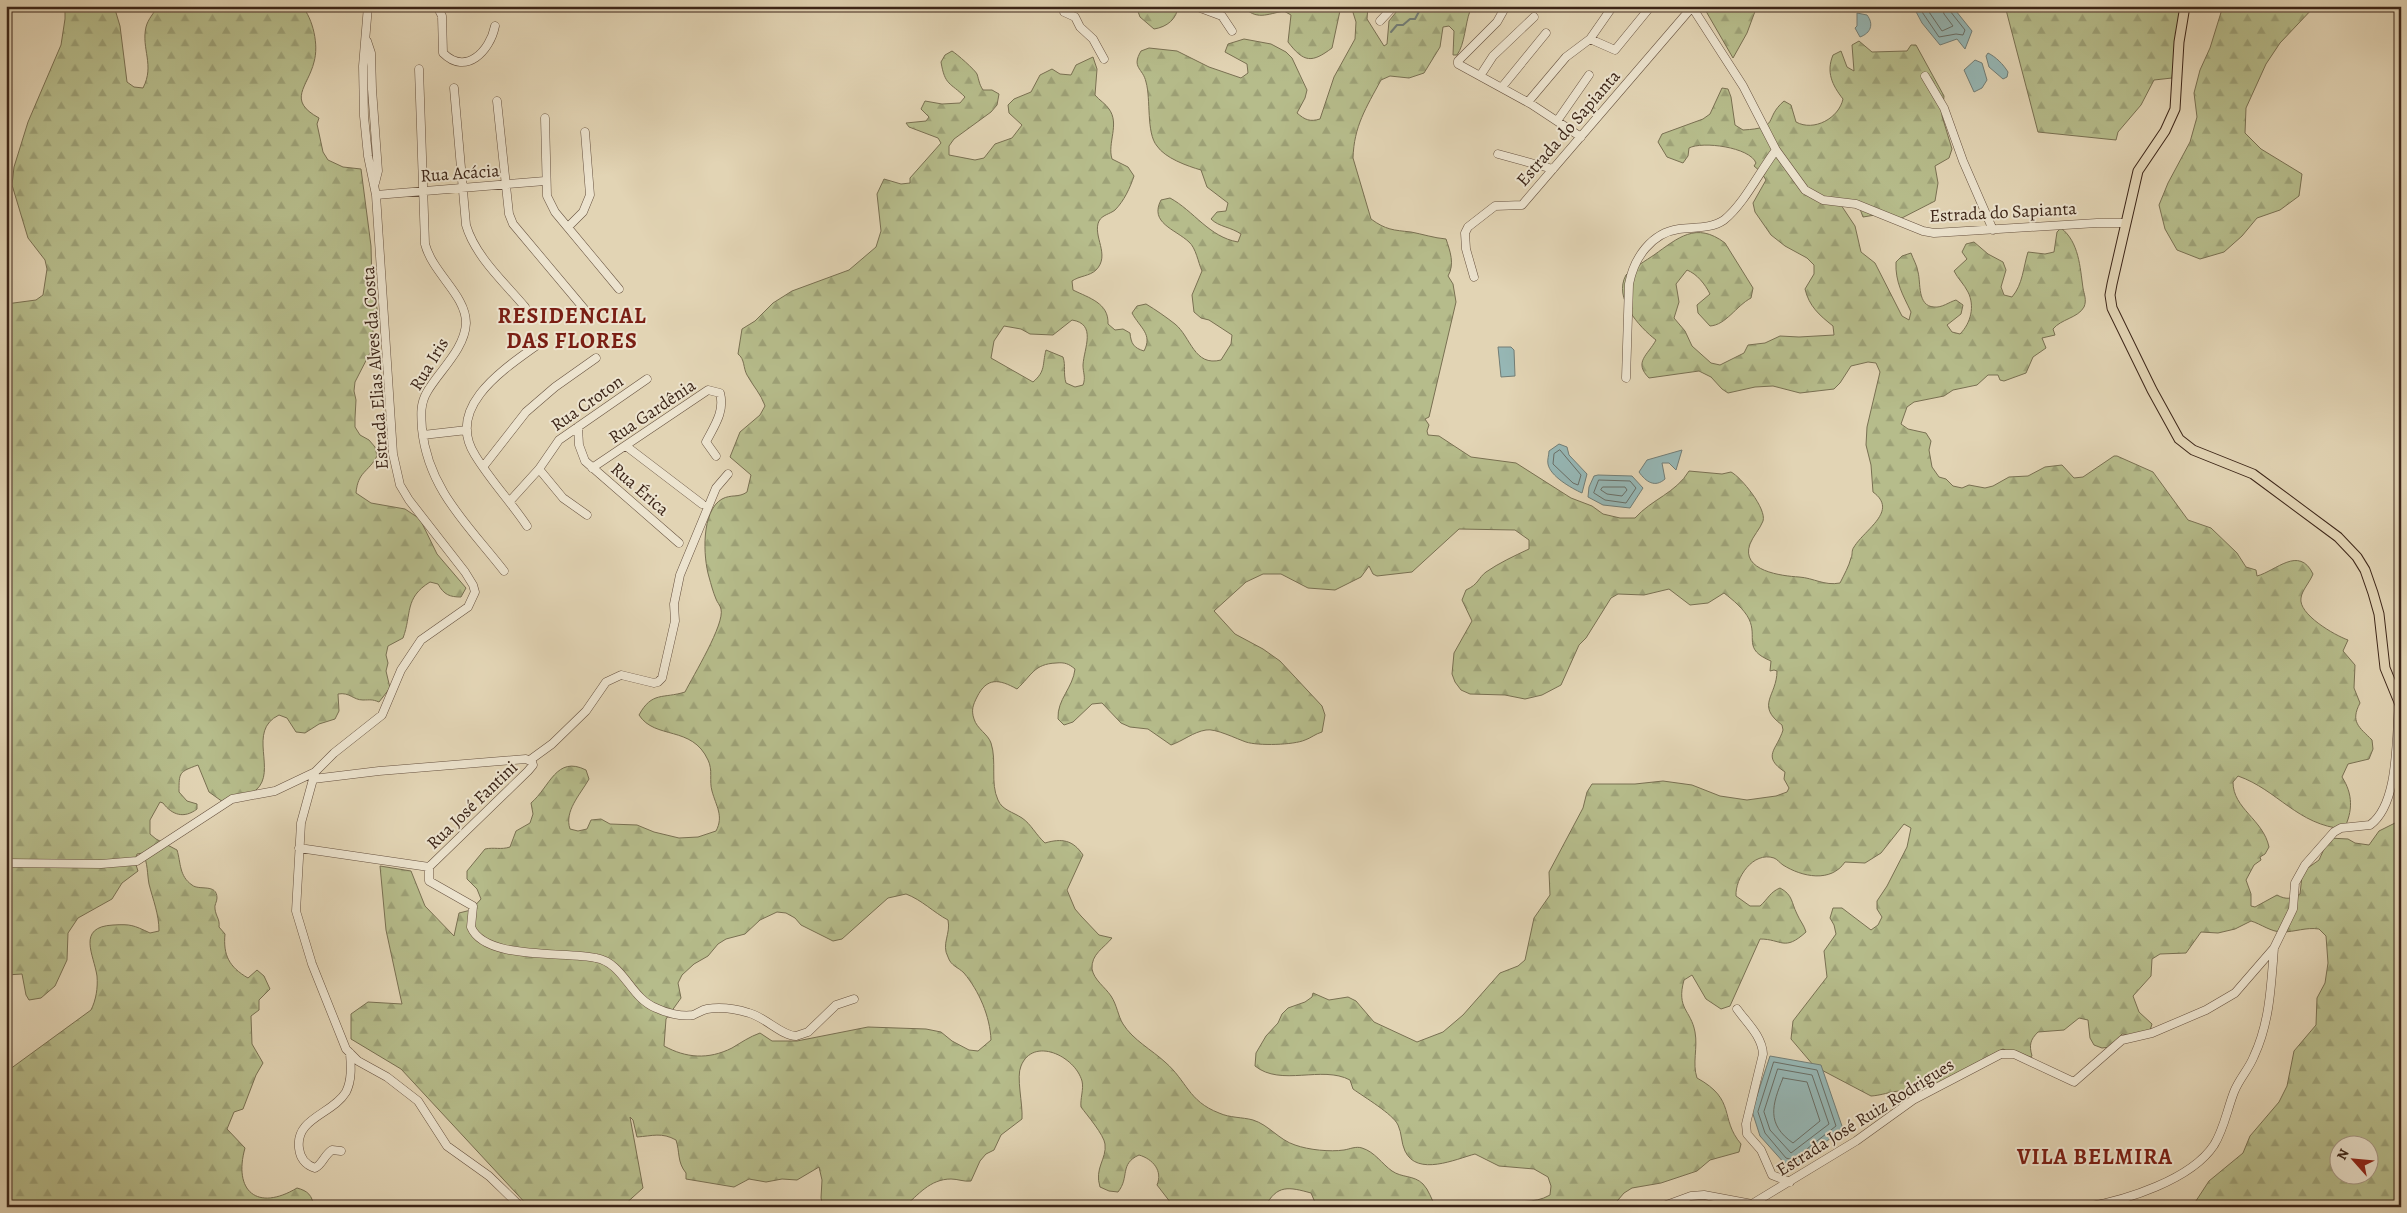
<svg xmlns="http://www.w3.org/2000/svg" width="2407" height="1213" viewBox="0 0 2407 1213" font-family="Alegreya,serif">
	<defs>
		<pattern id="forest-firs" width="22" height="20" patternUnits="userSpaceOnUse" patternTransform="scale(1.25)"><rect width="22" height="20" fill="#b6bc8b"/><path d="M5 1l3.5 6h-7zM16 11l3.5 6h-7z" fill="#9da177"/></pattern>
	</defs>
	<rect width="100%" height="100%" fill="#e2d4b4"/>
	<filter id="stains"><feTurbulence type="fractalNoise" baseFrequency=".004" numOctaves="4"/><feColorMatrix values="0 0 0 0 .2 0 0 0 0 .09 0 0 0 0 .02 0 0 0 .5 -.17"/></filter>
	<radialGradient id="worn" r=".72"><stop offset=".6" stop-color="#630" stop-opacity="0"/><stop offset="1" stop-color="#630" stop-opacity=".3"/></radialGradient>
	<path fill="url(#forest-firs)" stroke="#797052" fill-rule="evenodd" d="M65,6h49l6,20 7,56 7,5 9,1c12,-23 -2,-39 3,-61 2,-8 8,-14 12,-21h144c11,13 17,39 12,56 -6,25 -28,38 5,56l-2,6 6,28 5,8 15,7 18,2 10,77 1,39 6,28 -5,16v18l-18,35 -1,9 2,9 -1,18v9l5,8 9,5 6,7 2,9c-9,17 -19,15 -21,37l15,10 34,6 15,10 17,35 29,34 -5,9c-11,0 -17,-2 -23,-13l-8,-2c-26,16 -18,32 -27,56l-15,8 -2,9 2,8 -2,8 4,17 -11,14c-7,-3 -9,-2 -16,-2 -10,0 -13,-8 -25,-6l1,17 -4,8 -16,5 -14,9 -9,-1 -9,-14 -8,-3c-33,16 -1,56 -23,75 -8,6 -23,9 -33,12l-14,-10 -11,-27c-19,7 -19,7 -19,27l8,9 10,3v5c-13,10 -25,6 -34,-6l-3,-1 -10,18v14l6,5 21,11c4,13 2,26 15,35 7,6 25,-2 25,13 0,4 -3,7 -2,11 1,8 5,10 4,18l6,7c-2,21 4,33 23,44l9,-8 7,6 6,13 -11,11v10l-8,6 1,28 11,19 -7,12 -13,34 -9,3 -7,17 18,19c-12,43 12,64 52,40 11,3 15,7 17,19h-308v-135l85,-62c5,-10 7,-22 6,-34 -3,-21 -21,-49 16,-51 18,-1 20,0 37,8l9,-2c0,-17 -6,-31 -10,-47 -2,-11 -1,-20 -6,-31l-6,1 -2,8 3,9 -16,12 -10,16 -34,19 -10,15 -1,27 -12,26 -14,12 -12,2 -3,-5 -4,-21 -16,1v-671l30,-4 7,-5 4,-26 -2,-9 -17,-22 -16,-53 2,-18 14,-45 33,-77 4,-26z
		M1136,6h42c-1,13 -11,21 -24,23l-14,-12z
		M1243,6h98l-9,42c-20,15 -28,15 -44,-6l3,-27 -7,-4c-17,3 -28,10 -41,-5z
		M1351,6h17l-1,13 17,27 3,-2 2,-23 12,-15h61l8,5c-5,13 -5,33 -13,44h-4l1,-24 -5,-5 -6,1 -3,20 -16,26 -15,5 -19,-2 -9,4c-15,28 -27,46 -28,78l18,61c15,11 22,11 40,13 11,2 23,6 35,7 4,12 9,25 2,37l5,8 3,18 -27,115 -4,2 4,6 -2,6 1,4 11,1 32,21 45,6 55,35 21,8 11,8 17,4h15c17,-19 41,-25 54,-47l33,3 9,-2c10,5 36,37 32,49 -3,8 -10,15 -13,23 -10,27 32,32 49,33 15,1 25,9 41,6 4,-8 9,-17 11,-25 2,-4 0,-7 3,-11 11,-18 45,-36 19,-55l-2,-27 -5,-20 1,-18 13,-55 -4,-9 -8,-1 -17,4 -11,17 -6,6 -34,4 -27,-7 -18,1 -27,6 -6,-4 -11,-12 -12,-6 -50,7c-16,-16 -1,-23 7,-38 -17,-13 -43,-42 -30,-65 3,-4 22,-16 28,-20 24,-17 42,-34 71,-12l28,45 -2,10c-15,8 -25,27 -41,28l-12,-13 -1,-8 13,-11c-5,-10 -13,-20 -23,-24l-11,14 3,18 -5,16 11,13 7,15 19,17 9,2 24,-12 4,-8 17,-2 15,-7 19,1 35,-2 -1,-9c-14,-11 -24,-20 -28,-37l9,-15v-9l-7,-7 -22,-12 -14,-11 -16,-23 -2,-9 13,-23 -5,-8 -7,-6 2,-3c-6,-16 -54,-22 -67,-15l-1,8 -5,7 -16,-6 -9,-15 4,-8 41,-15 7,-5 12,-26 6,1 3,8 4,28 8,5c38,-2 20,-11 41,-29l7,4 5,17c18,10 43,-4 47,-23 -11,-14 -17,-27 -10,-44l8,-4 6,16 7,4 -2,-26 7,-4 13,11 35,-1 4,-6h5l28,51 -2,20 10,33 -3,9 -14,8 3,17 -3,18 -39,20 -15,-7 -18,3 -6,-16 -16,4 14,21 6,26 14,11 27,53 7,4 2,-8c-8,-17 -16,-30 -15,-50l6,-6 9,-3c2,6 6,12 7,19 3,11 -1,34 16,35 8,1 15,-5 22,-7l7,5 -2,9 -14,11 5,7 8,2c11,-11 15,-28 8,-42 -4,-8 -10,-13 -14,-21l13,-12 -5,-7 4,-8 8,-2 14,12 15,8 3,8 -5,17 3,8 8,2c11,-13 11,-29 16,-45l17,2 9,-2 3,-20 4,-4c18,14 19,39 22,60 1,6 4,12 1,19 -6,11 -23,12 -31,22l2,6 -13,3 4,10 -13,9 -7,16 -22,8 -4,-1 -2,-5h-10l-11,10 -24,5 -9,6 -30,6 -7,5 -6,17 7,5 18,4 5,8 -2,9 3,17 7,10 7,2 7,7 9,2 7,-3 16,3 8,-2 16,-9 19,-1 17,-9 17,-2 12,13 9,-1 31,-21h3l36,16 35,48 23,8 26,25 9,14 10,3 1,6c19,-5 42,-31 56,-2 -3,8 -11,16 -12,24 -3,16 33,37 47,42l-5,11 12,14 -1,23 6,15c-10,19 -1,24 12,37l1,9 -4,10 -21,5 -6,13c11,17 11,34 2,52 -47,-4 -66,-39 -106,-53l-5,6c0,27 30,37 36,65l-4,7 -5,3 1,3 -7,5 -8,15 5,14v12l4,1 22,-12c9,5 15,4 23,-1l2,-18 3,-6 14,-10 10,-22 19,1 7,4 14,2 10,-14 22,-11v387h-209l17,-26 34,-28 7,-17 29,-34 8,-16 7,-35 22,-26 1,-27 8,-15 3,-20 -2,-27 -7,-7c-13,-2 -24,3 -37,3 -11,0 -21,-8 -31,-11l-16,8 -17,4 -17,-1 -15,21 -26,1 -8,5 -1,17 -18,20 6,16 13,12 -3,10 -10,2 -17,-2 -12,13 -8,1 -8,-3 -4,-7 -2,-18 -9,-2 -15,12 -26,2c-8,8 -9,13 -6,24l-7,5 -22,-12 -87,46c-17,-9 -28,0 -45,1l-57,-30 -23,-27 2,-18 34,-44 -3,-26 12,-17 -2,-9 -4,-7 3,-10h9l29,22 7,-5 4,-8 -5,-8v-8l10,-15 20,-39 4,-19 -7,-4 -23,29 -16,10 -20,-1c-14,21 -43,15 -62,3 -3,-2 -6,-6 -9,-7 -21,-7 -39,20 -38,38l14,10h10c8,-7 10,-14 20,-18 13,7 11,14 17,26 3,7 7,11 9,18 -22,20 -24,7 -46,7l-30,67 -9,3 -15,-10 -14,-24 -8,5c-8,29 7,30 11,52 3,16 -3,31 2,46 40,22 22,40 44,66l-2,8 -29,8 -13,11 -36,12 -29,5 -8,5 -12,14h-109c16,-9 30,-2 47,-12l1,-9 -3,-9 -14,-8 -35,-3 -24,-12c-19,5 -58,23 -70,-3 -4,-8 -3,-18 -7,-26 -5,-11 -34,-28 -45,-36l-3,-9c-28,-15 -69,7 -95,-14l1,-13 10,-17 12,-13 4,-9 6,-6 17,-6 7,-5 1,-4 16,7 19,-3 8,4 18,21 43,20 26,-10 20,-17 37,-42 18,-7 7,-6 9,-42 16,-23 -1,-23 34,-64 4,-16 5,-8h43l28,-3 29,4 28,11 27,4 29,-4 11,-4 2,-4 -5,-9 1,-7c-24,-16 -8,-22 -2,-42l-1,-5c-27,-20 -5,-29 -5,-54l-3,-1 -4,1 1,-10c-29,-12 -13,-23 -22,-42 -5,-10 -16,-19 -25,-26l-16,10 -18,2 -21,-16 -25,6 -26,-1 -7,4 -25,40 -7,7 -18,40 -19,10 -17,4 -20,-4 -35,-1 -9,-4 -6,-8 -3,-8 2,-21 18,-32 -10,-21 4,-10c13,-6 12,-12 20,-18 13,-9 28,-16 43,-23v-9l-14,-10 -56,-1 -47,43 -35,4 -4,-2 -4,-8 -8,11 -26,13 -27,-2 -27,-14h-18l-17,8 -32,29 21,23 28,15 17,12 42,45 3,9 -3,17c-7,2 -11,6 -17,8 -11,5 -47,6 -59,2 -9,-3 -31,-14 -40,-12 -13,2 -23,11 -35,15l-23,-16 -18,-2 -9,-4 -19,-20 -10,1 -19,18 -9,3 -6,-6c-1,-20 15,-31 17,-50 -6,-5 -10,-7 -19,-6 -22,1 -24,12 -39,26 -18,-10 -30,-12 -40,8 -4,8 -6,13 -3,22 3,10 14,15 17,24 6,18 -1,40 7,57 4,10 15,12 24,18 9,6 14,17 23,25 17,-5 28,-3 38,12l-16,35 8,19 6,7 18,19 13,3c-8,10 -21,16 -20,31 2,11 13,18 19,27 6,9 7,20 12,28 10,16 29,26 42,38 22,19 23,39 54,51 11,5 23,4 34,7 16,5 26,20 42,25 14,5 35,7 49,5 6,-1 12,-4 18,-2 13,4 20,16 30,23 10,7 22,4 31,13 6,6 8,15 13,23h-119l-6,-14c-22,-6 -34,-9 -46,14h-91l-17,-22c6,-14 -4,-26 -18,-30 -20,9 -9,22 -21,37l-9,-1 -9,-4c-6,-19 7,-28 5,-43 -1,-9 -18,-29 -24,-37 -1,-8 3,-18 1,-26 -7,-25 -49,-45 -61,-15 -5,11 2,38 1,53l-21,16 -7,15 -8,4 -6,7 -9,20c-7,1 -13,-2 -20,-2 -21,0 -33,16 -47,28h-81l-2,-9 1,-18 -3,-13 -22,13 -15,-1 -16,3 -17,-3 -15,8 -48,-8v-6c-9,-11 -6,-21 -10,-33 -14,-8 -24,-4 -39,-3l-4,-17 -3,-3 13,71 -21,19h-93l-128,-138 -50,-30v-25l17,-12 34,2 -16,-74 -6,-64 31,5 14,35 29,30 5,-23 12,-3 10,-11 -4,-10 -10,-10v-8l18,-22c9,-2 16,1 25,-2l6,-16 14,-8 3,-9 -2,-11c19,-16 25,-48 55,-33l3,9c-9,16 -25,32 -19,50l8,2 9,-2 4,-9 10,-1 9,5 27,1 17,7 25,6 19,-1 18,-6c8,-15 0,-25 -4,-40 -3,-10 1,-21 -4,-31 -16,-35 -53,-20 -69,-45 13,-24 24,-16 46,-23 8,-16 40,-68 36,-83 -1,-4 -4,-7 -5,-10 -3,-7 -5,-15 -7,-22 -6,-20 -8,-66 13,-78 9,-5 17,-1 25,-7l4,-17 -21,-18 10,-25 20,-17 5,-9c-4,-12 -12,-20 -18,-31 -4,-7 -2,-16 -9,-21l4,-25 13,-8 18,-18 19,-12 57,-21 27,-23 5,-16 -4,-37 7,-15 17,5 9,-1v-5l31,-35 -3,-5 -29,-11 -3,-4 20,-2 3,-4 -8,-8 4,-8 17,3 18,-1 5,-6c-15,-15 -20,-11 -24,-35l4,-7 7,-4c5,3 23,19 25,23 2,6 2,10 6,16h9l7,4 -2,11 -6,7 -37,27 -5,7v9l26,5 9,-2 11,-14 17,-6 10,-13 -13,-12 -1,-8 6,-6 17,-7 9,-17 12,-6 8,5 11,1 5,-10 17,-8 4,12 -2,26c4,5 11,9 14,14 11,15 -2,34 3,50l16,8 6,9c-4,12 -10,25 -19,34 -5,4 -13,5 -16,11 -7,15 12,34 -3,49 -6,6 -17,6 -24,11l1,9c16,8 36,13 35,34l7,6 8,-1 7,4c1,11 4,15 14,18 9,-17 -4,-23 -12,-38l5,-7 9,-2c10,6 20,13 29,20 16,13 19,43 46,36l10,-16 1,-9 -23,-15 -8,-2 -7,-6 -2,-17 10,-24c-4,-9 -6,-23 -13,-29 -14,-13 -40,-19 -28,-42l9,-2c24,13 39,39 68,44l3,-8c-10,-7 -22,-7 -30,-15l6,-7 9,-1 2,-8 -21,-16 -6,-17c-14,-4 -36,-12 -44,-24 -11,-13 -6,-47 -11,-64 -3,-14 -15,-14 -5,-31l8,-3 28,3 32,16 32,11 7,-5 -1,-9 -22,-12 3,-8 16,-5 27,5 15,8 6,6 15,32 -2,8 -8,15c8,7 13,9 23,6l14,-42 21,-38 1,-17zM1072,320c25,4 12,28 11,45 0,8 3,12 0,20l-8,2 -9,-4c-3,-10 0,-17 -3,-26l-17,-7c-4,15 0,21 -13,32l-42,-24 3,-17 10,-15 17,3 9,5 23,1zM906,894c16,6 27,18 42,26 3,14 -7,24 0,37 3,9 10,10 16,16 15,18 26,43 27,67l-13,11 -9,-1 -17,-9 -11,-9 -15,-3 -58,-2 -71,14h-25l-12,-8c-11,4 -18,9 -28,15 -24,12 -46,10 -68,-2l2,-27 15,-21 -3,-15 4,-8 12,-11 14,-8 10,-12 8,-5 19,-5 15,-14 17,-8 9,1 9,5 6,7 32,16 9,-2 46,-41zM2340,1146h30v30h-30z
		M1703,6h54l-10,27 -14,25z
		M2005,6h176l-9,72 -18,2 -13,25 -23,27 -2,8 -78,-8z
		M2223,6h92l-35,37 -14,21 -20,44 -1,25 16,16 41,25 -3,22 -19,14 -23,8 -15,18 -18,16 -24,7 -23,-9 -12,-21 -6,-24 9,-22 22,-41 7,-25 -3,-24 6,-23 10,-22z"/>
	<path fill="#96b7b5" stroke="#727d76" d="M1913,6h39l20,25 -7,18 -8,-10 -17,6 -18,-22z
		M1857,13l10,2c7,9 4,18 -7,22l-5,-9 2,-2z
		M1988,53c8,4 15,11 20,19l-1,5 -4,2 -14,-12 -3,-11z
		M1975,60l7,3 5,17 -5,8 -8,4 -10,-22z
		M1498,347h13l3,3 1,26 -14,1z
		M1559,444l8,3 2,8 18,19 -5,19c-11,-5 -32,-17 -34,-29 -1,-4 1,-9 1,-13z
		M1682,450l-6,20 -7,-7h-7l3,16c-10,9 -19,3 -26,-7l8,-12z
		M1598,475l34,1 11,12 -13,20 -27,-3 -15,-8 1,-10 5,-11z
		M1770,1056l51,9 22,64 -48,36 -10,-1 -25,-28 -8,-25z"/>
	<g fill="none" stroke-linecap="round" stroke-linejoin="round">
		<path stroke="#696e66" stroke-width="1" d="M1918,6l21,31 17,-3 7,1 2,-5 -15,-19 -1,-5
			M1925,6l17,25 11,-5 -9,-12 -2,-8
			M1560,450l21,25 -3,10 -5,-2 -20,-19 1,-10z
			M1599,480l31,1 6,7 -10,15 -21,-3 -11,-7z
			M1603,487h22l2,3 -5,6 -15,-2 -6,-4z
			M1774,1062l43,8 19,56 -43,34 -7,-2 -21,-25 -7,-21z
			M1778,1069l34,6 17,49 -38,29 -21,-23 -6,-18z
			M1783,1078l24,4 13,39 -27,22c-27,-19 -21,-38 -10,-65z"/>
		<path stroke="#727d76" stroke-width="2" d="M1391,32l6,-7h6l7,-6h5l7,-13"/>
		<g stroke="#66513f" stroke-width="9">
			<path id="minor" d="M368,6l-5,60 1,50 4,40 8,39 17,259 7,31 9,15 56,72 8,13 2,7 -7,15 -47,33 -20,30 -19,45 -48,38 -19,19 -14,51 -5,88 16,53 34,85 12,12 29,16 31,24 29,45 42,30 32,31
				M437,6l5,10 1,37c23,23 47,-2 52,-27
				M1062,6l2,6 11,5 5,10 13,12 11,20
				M1195,6l27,10 10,15
				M1506,6l-9,16 -39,39v3l73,40 50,33
				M1692,7l51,79 33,64 29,40 18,10 33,4 67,27 11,2 163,-10h29
				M1380,21l14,-15
				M1590,39l23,-33
				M367,41l4,12 1,36 6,82 -3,12
				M419,69l6,175c8,30 41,51 41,79 -1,26 -27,48 -39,69 -7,12 -6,23 -5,37 6,60 46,96 82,142
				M1480,76l13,-20 41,-39
				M1925,76l19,32 19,53 30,69
				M1502,87l44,-54
				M454,88l12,137c9,31 38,57 59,82
				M497,101l12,113 4,10 78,93
				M1528,102l38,-45 24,-18 25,11 36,-44
				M545,118l2,78 8,16 64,77
				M1557,121l32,-46
				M1498,154l55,15
				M376,195l169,-14
				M568,227l15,-15 7,-17 -5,-63
				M1474,277l-8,-28 -1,-16 3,-6 27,-21 27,-1 171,-199
				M1626,378l3,-94c5,-26 22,-51 50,-55 15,-2 32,0 45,-9 20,-16 36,-49 52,-70
				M578,427l1,18 6,16 94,82
				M423,435l44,-5
				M626,446l76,58
				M483,467l43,-55 29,-25 41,-29
				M592,468l116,-78 12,3c5,19 -6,33 -14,49l10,14
				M539,469l24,29 24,17
				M510,501l29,-32 20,-29 88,-61
				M527,526c-16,-24 -37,-46 -52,-71 -31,-49 32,-88 65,-112
				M530,760l22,-16 34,-33 20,-29 15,-7 33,8 4,-1 4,-4 13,-57 -1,-17 6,-29 36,-87 12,-14
				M313,779l66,-8 147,-12 6,3 1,3 -5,6 -99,96
				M299,848l130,19
				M6,863l95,1 36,-3 95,-62 43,-8 40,-19
				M429,867v14l44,25 -2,21c14,34 96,24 125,31 28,5 34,40 60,50 10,5 26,9 37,7 5,-2 9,-5 14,-6 13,-2 29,0 42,4 16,4 33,23 47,23l12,-4 28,-27 18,-6
				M1737,1009c10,14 25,27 26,45l-17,70 1,10 14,16 11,25 18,7
				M341,1151l-9,-1c-8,5 -9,14 -17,18 -9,-3 -15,-10 -16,-20 -4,-30 34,-34 47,-56 6,-12 5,-26 4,-39
				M1661,1207l30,-11 13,-1 48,9 104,-63 57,-41 88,-46h13l60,28 48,-42 30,-7 54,-23 29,-17 39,-45 19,-39 2,-26 10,-18 29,-33 7,-4 29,-3c29,-21 26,-86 29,-121
				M2087,1207c39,-7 104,-27 127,-62 10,-16 13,-35 20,-53 5,-13 15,-23 20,-36 16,-34 17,-71 20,-108"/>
		</g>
		<g stroke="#3c2518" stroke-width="11">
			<path id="major" d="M2185,6l-6,36 -4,67 -10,22 -27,40 -26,113 -2,11 2,13 40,82 27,49 14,11 60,24 85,63 19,20 8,13 8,23 6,21 6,54 16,39"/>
		</g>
		<use href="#minor" stroke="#ece3ce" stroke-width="8"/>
		<use href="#major" stroke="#e2d4b4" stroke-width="9"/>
	</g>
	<g text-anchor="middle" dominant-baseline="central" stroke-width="4" stroke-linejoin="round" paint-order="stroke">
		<g font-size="18" fill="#3c2518" stroke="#ece3ce">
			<text transform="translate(1568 128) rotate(-49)">Estrada do Sapianta</text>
			<text transform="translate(460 173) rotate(-4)">Rua Acácia</text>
			<text transform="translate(2003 212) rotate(-3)">Estrada do Sapianta</text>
			<text transform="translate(429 364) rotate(-59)">Rua Iris</text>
			<text transform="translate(375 368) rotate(-94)">Estrada Elias Alves da Costa</text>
			<text transform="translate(587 403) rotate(-35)">Rua Croton</text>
			<text transform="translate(652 411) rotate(-34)">Rua Gardênia</text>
			<text transform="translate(640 489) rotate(41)">Rua Érica</text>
			<text transform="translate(472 805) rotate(-44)">Rua José Fantini</text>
			<text transform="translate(1865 1117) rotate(-32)">Estrada José Ruiz Rodrigues</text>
		</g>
		<g font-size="22" font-weight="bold" letter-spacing="1" fill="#7a1f14" stroke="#ece3ce">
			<text x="572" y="316">RESIDENCIAL<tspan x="572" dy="25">DAS FLORES</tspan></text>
			<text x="2095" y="1157">VILA BELMIRA</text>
		</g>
	</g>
	<rect width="2407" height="1213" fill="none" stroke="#e2d4b4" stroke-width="25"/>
	<rect x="8" y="8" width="2392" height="1198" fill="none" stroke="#3c2518" stroke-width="2.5"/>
	<rect x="12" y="12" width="2382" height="1188" fill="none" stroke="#3c2518"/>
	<g transform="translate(2354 1160) rotate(297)"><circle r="24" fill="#ece3ce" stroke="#a69785"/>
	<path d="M0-4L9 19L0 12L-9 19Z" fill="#8f2418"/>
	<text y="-8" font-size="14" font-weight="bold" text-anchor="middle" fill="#3c2518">N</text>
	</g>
	<rect width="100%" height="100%" filter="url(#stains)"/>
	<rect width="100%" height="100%" fill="url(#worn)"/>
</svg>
